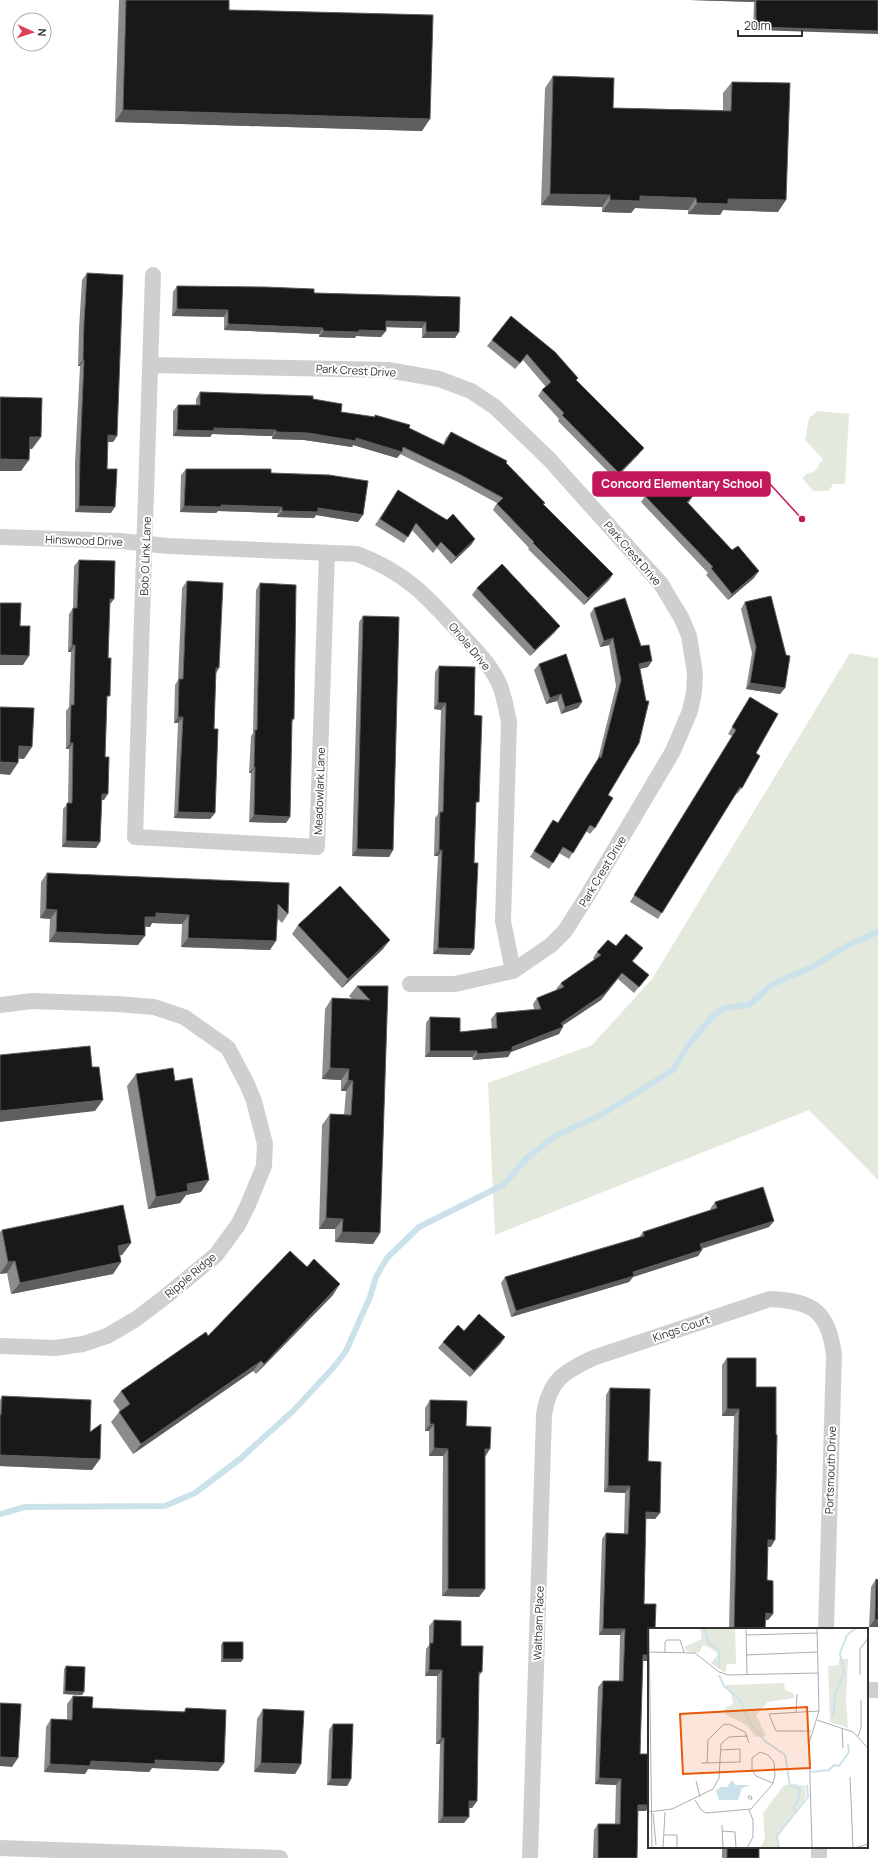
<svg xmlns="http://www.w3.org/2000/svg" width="878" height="1858" viewBox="0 0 878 1858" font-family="Manrope,sans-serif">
	<rect width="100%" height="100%" fill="#fff"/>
	<path fill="#e3e9dc" d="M817,411l32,3 -4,70h-12l-4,7h-16l-11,-13 6,-5 6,-1 9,-13 -18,-19 4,-22z
		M850,653l28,5v522l-69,-70 -314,125 -7,-152 104,-38 60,-66z"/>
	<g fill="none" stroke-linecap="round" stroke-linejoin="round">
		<path stroke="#cce2eb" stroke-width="6" d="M0,1514l25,-7 140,-1 30,-13 45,-34 54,-49 39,-42 13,-17 24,-54 6,-20 11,-19 32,-31 84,-42 25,-28 27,-21 46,-21 72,-45 15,-25 23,-27 13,-10 25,-3 22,-20 41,-18 38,-23 28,-12"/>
		<path stroke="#cfcfcf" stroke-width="16" d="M153,275l-18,562 182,10 10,-294
			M151,365l237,5 51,9 32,12 24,16 54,52 112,125 21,35 7,17 6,37 -1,19 -4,19 -17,40 -84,142 -24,38 -14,14 -38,26 -58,13h-45
			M0,537l121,4 47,5 189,8c48,18 70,42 103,79 14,15 28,29 38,48 6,13 8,27 11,41l-6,199 10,50
			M0,1005l32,-4 85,3 37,3 30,10 44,31 19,36 7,17 11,43 -1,22 -16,39 -10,20 -22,30 -51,42 -29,22 -29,17 -24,8 -28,4 -55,-2
			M867,1690h11
			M0,1848l280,10
			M530,1858l14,-443c5,-34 19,-43 49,-57l177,-59c44,2 59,13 64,57l-8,273
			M819,1858v-11"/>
	</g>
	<path fill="#8c8c8c" d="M119,0h110v10l193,121 -307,-9z
		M690,0h188l-125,30 1,-28z
		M553,76l60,32 110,2v-17l9,-11 46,130 -55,-2 -3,5 -32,-1v-4l-53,-2 -4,5 -29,-1v-5l-61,-2 4,-117z
		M87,273l30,163 -4,6h-5l-1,27 4,44 -36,-1v-49l5,-97h-2l1,-37 3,-49z
		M177,286l137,7 146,4 -1,35 -4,6h-33v-10l-36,-1 -5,10 -25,-1 -1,2 -36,-1v-3l-95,-4v-13l-52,-1 1,-24z
		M511,316l65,64 63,74 -24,25 -57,-58 1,-2 -21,-23 4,-6 4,-3 -23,-27 -8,9 -28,-23z
		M200,392l113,7 28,13 33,5 1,-2 34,13 34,17 3,-7 5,-6 55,31 39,40 -2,2 70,69 -4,6 -25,25 -56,-56 1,-1 -36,-38 4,-7 -39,-21 -58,-28 -3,4 -44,-13 -1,2 -48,-7 -32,-1v-3l-60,-2 -2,3 -37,-1v-25l5,-6h18v-6z
		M186,469l85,4 87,49 -42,-7 -2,3 -37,-1 1,-4 -60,-2 -2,2 -36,-1 1,-37z
		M398,490l77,49 -4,6 -20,19 -14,-16 -4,5 -21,-23 -8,13 -29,-18z
		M645,496l44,6 -1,1 66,75 -26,22 -22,-25 2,-2 -67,-71z
		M79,560l35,39 -4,5 -6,196h-2l-2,42 -4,6 -34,-1 1,-38 5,-6 1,-54h-3v-38l3,-4 2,-55h-3l1,-38 4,-6 1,-42z
		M187,581l29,92 -2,56 1,84 -5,6 -36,-1 4,-95h-4l1,-38 3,-5 4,-92z
		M260,583l34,136 -2,3 -2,95 -4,6 -37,-1 2,-49h-2l2,-37 2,-3 3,-143z
		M477,588l78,44 -25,24 -58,-61z
		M745,602l40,86 -5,6 -34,-5 6,-36 -11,-44z
		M594,608l54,59 -8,2 -32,126 -13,33 -5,6 -4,-3 -17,28 -10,-6 -10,16 -19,-12 23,-37 5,3 40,-64 18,-73 -7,-41 -9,2 -10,-33z
		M363,616l30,234 -4,7 -37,-1 7,-234z
		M539,664l43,38 -4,6 -17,6 -4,-13 -11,3 -12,-34z
		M439,666l35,49 2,91 -2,57v86l-4,6 -37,-1 5,-98h-4l1,-38 3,-4 3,-104 -7,-1 1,-37z
		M750,697l6,56 -14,35 -5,6 -1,-1 -78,126 -28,-17 102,-166 -4,-2z
		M47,873l242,10 -1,31 -6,9 -4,-4 -8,31 -89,-3 1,-23 -30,-1 -2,4 -5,-1 -7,19 -89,-3 1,-23 -10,-1 1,-36z
		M298,925l85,24 -41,39 -50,-54z
		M616,946l23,8 -6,7 11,20 -10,12 -16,-14 -17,21 -39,26 -3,8 -48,18 -3,5 -35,3 -1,-3h-47l1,-34 4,-6 30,15 32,-3 -1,-10 5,-6 38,-4 -1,-5 4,-6 20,-8 -1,-1 5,-6 34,-23 -2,-2 4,-6z
		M357,986h31l-8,247 -7,11 -38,-2v-13h-16l3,-104 8,-11 14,1 2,-24h-5v-11l-19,-1 3,-70 7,-11 20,1 -3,-3z
		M136,1074l39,7 26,111 -15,3 -6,8 -32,6 -21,-123z
		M715,1202l59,19 -5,6 -67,22v1l-4,6 -65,21 -4,5 -118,35 -10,-34 4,-6 134,-40 4,-5 68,-22 -1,-1z
		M2,1230l129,13 -9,12h-2l1,7 -8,12 -102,20 -4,-21 -7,1v-42z
		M333,1295l-77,79 -3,-3 -120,83 -22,-32 9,-11 -7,-10 8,-10 87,-55z
		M464,1331l37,12 -31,34 -32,-29 5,-6z
		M727,1358l29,29 15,160h-3l-1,33 6,34 -5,6h-3v9h-36l5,-213h-12v-51z
		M610,1388l38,73 12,52 -5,6h-9l-2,85 5,25v32h-6l-3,93 6,57h-8l-1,47h-44l1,-28 4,-6h17l1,-39 -21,-1 3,-97 5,-6h16l1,-46h-21l3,-96 4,-6 18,1 1,-41 -21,-1 2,-97z
		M2,1396l88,36 2,38 -92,-4v-66z
		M430,1400l36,26 19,31v132l-6,8 -37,-1 1,-140h-14v-25h-4v-23z
		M876,1579l2,1v47h-9l2,-40z
		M434,1620l27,26 21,26 -3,4 -2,125 -5,7h-3l-5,15h-26l2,-79h-4l1,-68h-12l1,-27 3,-4v-19z
		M223,1642l20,17 -2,3h-20v-17z
		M66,1666l18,26 -2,3 -19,-1 1,-25z
		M73,1696l19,12 91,4 3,-4 38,55 -6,8 -66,-3 -3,4 -61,-3 -3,5 -41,-2 2,-45 5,-8 16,1v-16z
		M263,1709l38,55 -6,10 -41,-2 3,-53z
		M333,1724l18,55 -4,7 -20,-1 2,-55z
		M722,1847h37v11h-37z"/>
	<path fill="#5e5e5e" d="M690,0h66l-2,2z
		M756,27l122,4v3l-125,-4z
		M123,110l307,9 -8,12 -307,-9z
		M550,194l60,1 -8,12 -61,-2z
		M640,196l56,2 -8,12 -53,-2 -4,5 -29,-1 8,-12z
		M728,199l58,1 -8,12 -55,-2 -3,5 -32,-1 9,-11z
		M177,309l51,1 -4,7 -52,-1z
		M386,321l40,1 -4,6 -41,-1z
		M228,324l95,4 -4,6 -95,-4z
		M359,330l27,1 -5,6 -25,-1 -1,2 -36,-1 4,-6z
		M426,332h33l-4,6h-33z
		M83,360h1l-4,6h-2z
		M214,428l62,2 -4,6 -60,-2 -2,3 -37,-1 4,-6z
		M276,432l32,1 48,5 46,14 -5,6 -44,-13 -1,2 -48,-7 -32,-1z
		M108,435l9,1 -4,6h-9z
		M30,437h11l-9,12h-11z
		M644,448l-5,6 -24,25 4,-6z
		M0,459l29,1 -8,11h-21z
		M693,496l-4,6 -7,6 5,-6z
		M221,505l61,2 -4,6 -60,-2 -2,2 -36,-1 4,-6z
		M79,506l36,1 -4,6 -36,-1z
		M318,508l45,7 -5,7 -42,-7 -2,3 -37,-1 5,-6z
		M475,539l-4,6 -20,19 5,-7z
		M759,571l-5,7 -26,22 4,-6z
		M613,574l-4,6 -25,25 4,-7z
		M110,599h4l-5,6z
		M560,626l-5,6 -25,24 5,-6z
		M613,638l-4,7 -9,2 4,-6z
		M72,645h3l-4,7h-3z
		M0,655l29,1 -6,9h-23z
		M652,661l-4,6 -14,3 5,-6z
		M216,668h3l-4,7z
		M750,683l35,5 -5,6 -34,-5z
		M561,694l-4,7 -11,3 4,-6z
		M582,702l-4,6 -17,6 4,-7z
		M438,703h8l-5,7 -7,-1z
		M178,717h5l-5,6h-4z
		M70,743h3l-4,6h-3z
		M19,746l13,1 -8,12 -13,-1z
		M0,762l18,1 -8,12 -10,-1z
		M254,767h1l-4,6h-2z
		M102,794h6l-4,6h-6z
		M178,812l37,1 -5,6 -36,-1z
		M254,815l36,2 -4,6 -37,-1z
		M66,841l34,1 -4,6 -34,-1z
		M357,849l36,1 -4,7 -37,-1z
		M439,850h3l-4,6h-4z
		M46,909l11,1 -7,9 -10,-1z
		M156,913l33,2 -7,9 -30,-1 -2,4 -11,-1 6,-9z
		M56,932l89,4 -7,9 -89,-3z
		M188,938l88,3 -6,9 -89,-3z
		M390,940l-7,9 -41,39 6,-9z
		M438,948l36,1 -4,6 -37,-1z
		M622,973l-21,27 -44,29 4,-6z
		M563,1027l-4,7 -48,18 -3,5 -35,3 4,-6 35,-7z
		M430,1051h47l-5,6h-47z
		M330,1068l19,1 -8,11 -19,-1z
		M348,1080l5,1 -7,10h-5z
		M103,1100l-8,11 -95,11v-11z
		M209,1180l-8,12 -15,3 -6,8 -32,6 8,-12 31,-13z
		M326,1218l17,1 -8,10h-16z
		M774,1221l-5,6 -73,23 4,-6z
		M342,1232l38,1 -7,11 -38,-2z
		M131,1243l-9,12 -13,2 9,-11z
		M702,1250l-4,6 -65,21 -4,5 -118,35 5,-6z
		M15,1261l-8,12 -7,1 8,-12z
		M121,1262l-8,12 -102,20 9,-11z
		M340,1284l-7,11 -77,79 8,-10z
		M505,1337l-4,6 -31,34 4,-6z
		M261,1361l-8,10 -120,83 8,-10z
		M727,1409h12l-5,7h-12z
		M430,1424h4l-5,7h-4z
		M434,1448l14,1 -5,7h-14z
		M485,1449h5l-5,8h-5z
		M0,1455l100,4 -8,11 -92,-4z
		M608,1486h22l-5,7 -21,-1z
		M646,1512l14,1 -5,6 -13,-1z
		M768,1540h7l-4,7h-8z
		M448,1589h37l-6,8 -37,-1z
		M766,1613l7,1 -5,6h-7z
		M875,1619l3,1v7h-9z
		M603,1629h22l-5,6h-21z
		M643,1655h6v6h-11z
		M223,1659h20l-2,3h-20z
		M429,1670h13l-5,6h-12z
		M65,1691l19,1 -2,3 -19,-1z
		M441,1738h3l-4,6h-4z
		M0,1757l18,1 -6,9 -12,-1z
		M155,1760l69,3 -6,8 -66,-3 -3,4 -61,-3 -3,5 -41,-2 6,-8 41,-3z
		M261,1763l40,1 -6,10 -41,-2z
		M599,1778l22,1 -5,6 -21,-1z
		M331,1779h20l-4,7 -20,-1z
		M469,1801h8l-5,7h-7z
		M638,1805h11v2l-3,4h-12z
		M443,1817h26l-5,6h-26z"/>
	<path fill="#191919" stroke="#5e5e5e" d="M126,0h103v10l204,5 -3,104 -307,-9z
		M756,0h122v31l-122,-4z
		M553,76l61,2 -1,30 118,3 1,-29 58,1 -4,117 -58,-1v5l-31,-1 -1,-5 -56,-2v5l-30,-1v-5l-60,-1z
		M87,273l36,2 -6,161 -9,-1 -1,34h10l-2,38 -36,-1 1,-50 4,-96h-1l1,-37z
		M177,286l88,1 49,2v4l146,4 -1,35h-33v-10l-40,-1v10l-27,-1v2l-36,-1v-3l-95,-4v-14l-51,-1z
		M511,316l44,36 23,26 -2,2 68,68 -25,25 -57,-58 2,-2 -22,-23 9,-8 -24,-28 -7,9 -28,-23z
		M200,392l113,4v3l29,5 -1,8 34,5v-2l35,10 -1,3 35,17 7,-13 56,29 -1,2 39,40 -2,1 70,70 -25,24 -55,-55 1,-1 -37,-38 6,-6 -40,-22 -60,-29 -1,5 -46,-14v3l-48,-8 -32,-1v-2l-62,-2v3l-37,-1 1,-25h22z
		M0,397l42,1 -1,39h-11l-1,23 -29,-1z
		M186,469h85v4l58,2 39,6 -5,34 -45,-7v4l-36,-1v-4l-61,-2v2l-37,-1z
		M670,472l23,24 -6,6 45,48 6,-4 21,25 -27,23 -21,-26 2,-1 -68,-71z
		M398,490l49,30 6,-6 22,25 -19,18 -15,-15 -4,5 -21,-24 -8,14 -28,-18z
		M79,560l36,1 -1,38h-4l-2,59h3l-1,38h-3l-2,61h4l-1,37h-6l-2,48 -34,-1 1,-38h5l1,-60h-3l1,-38h3l1,-60h-3l1,-37h4z
		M502,564l58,62 -25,24 -58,-62z
		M187,581l36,2 -4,85h-3l-2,61h4l-3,84 -37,-1 5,-95h-5l1,-38h4z
		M260,583l36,2 -2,134h-2l-2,98 -36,-2 1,-48h-1l1,-37h2z
		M771,596l15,59 4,1 -5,32 -35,-5 6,-36 -11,-45z
		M625,598l16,48 8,-1 3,16 -13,3 7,37h3l-10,42 -31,52 5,3 -18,30 -5,-3 -17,28 -10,-6 -10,16 -19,-12 19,-31 5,3 42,-67 1,2 20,-78 -8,-42 -9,3 -10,-33z
		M0,603h21l-1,23h10l-1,30 -29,-1z
		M363,616l36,1 -6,233 -36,-1z
		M566,654l16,48 -17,5 -4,-13 -11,4 -11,-34z
		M439,666l36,1 -1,48 8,1 -3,86h-3l-2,61h4l-4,86 -36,-1 4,-98h-3l1,-38h3l3,-109h-8z
		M750,697l28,17 -22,39 4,3 -18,32 -2,-1 -78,126 -28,-18 102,-165 -4,-3z
		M0,707l34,1 -2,39 -13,-1 -1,17 -18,-1z
		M47,873l242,10 -1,31 -10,-10 -2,37 -88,-3 1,-23 -33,-2v4h-11v19l-89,-4 1,-22 -11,-1z
		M340,886l50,54 -42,39 -50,-54z
		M626,934l17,14 -11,13 17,14 -10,12 -17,-14 -17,20 -44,30 2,4 -51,20v4l-35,3v-3h-47v-34l30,1v14l37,-4 -1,-15 45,-4 -4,-11 27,-11 -3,-4 40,-28 -4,-3 11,-12 8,6z
		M357,986h31l-8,247 -38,-1 1,-13 -17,-1 4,-104 21,1 2,-34 -5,-1 1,-11 -19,-1 2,-70 38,2z
		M90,1046l2,21h7l4,33 -103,11v-56z
		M173,1068l2,13 17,-3 17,102 -22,4 1,7 -32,6 -20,-123z
		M763,1187l11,34 -74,23 2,6 -69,22 1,4 -118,35 -11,-34 139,-41 -1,-4 74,-24 -2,-6z
		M123,1205l8,38 -13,3 3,16 -101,21 -5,-22 -7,1 -6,-32z
		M290,1251l17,16 7,-8 26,25 -76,80 -3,-3 -120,83 -22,-32 11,-8 -9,-13 85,-59 2,4z
		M479,1314l26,23 -31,34 -31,-29 15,-17 6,6z
		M727,1358h29v29h20v48h1l-2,105h-7l-1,40 6,1v33l-7,-1 -1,16h-31l5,-220h-12z
		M610,1388l40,1 -2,72 13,1 -1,51 -14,-1 -2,92h12l-1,25h-6v26h-6l-3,99h9v51h-11l-1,53h-39v-34h22l1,-45 -22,-1 4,-97h20l2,-52h-22l3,-96 22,1 2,-48h-22z
		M2,1396l89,4 -1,32 11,-8 -1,35 -100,-4v-40h1z
		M430,1400l37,1 -1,25 25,1 -1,22h-5v140h-37v-140l-14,-1v-24h-4z
		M876,1579l2,1v40l-3,-1z
		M434,1620l27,1v25h22l-1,26h-3l-2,129h-8v16h-26l1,-79h-3l1,-68h-13l1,-27h3z
		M223,1642h20v17h-20z
		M66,1666l19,1 -1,25 -19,-1z
		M73,1696l20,1 -1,11 93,4 1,-4 40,2 -2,53 -69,-3v4l-64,-3 -1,5 -40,-2 1,-45 21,1z
		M0,1703l21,1 -3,54 -18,-1z
		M263,1709l41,2 -3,53 -40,-1z
		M333,1724h20l-2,55h-20z
		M727,1847h32v11h-32z"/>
	<g text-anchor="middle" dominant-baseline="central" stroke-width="4" stroke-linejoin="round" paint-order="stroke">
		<g font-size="11" fill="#323232" stroke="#fff">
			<text transform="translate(356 370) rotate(3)">Park Crest Drive</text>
			<text transform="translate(84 540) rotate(2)">Hinswood Drive</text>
			<text transform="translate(633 553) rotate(49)">Park Crest Drive</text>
			<text transform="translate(145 556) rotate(-88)">Bob O Link Lane</text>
			<text transform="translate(470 646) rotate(50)">Oriole Drive</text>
			<text transform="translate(319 791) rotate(-88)">Meadowlark Lane</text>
			<text transform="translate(602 871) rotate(-59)">Park Crest Drive</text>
			<text transform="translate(190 1275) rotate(-40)">Ripple Ridge</text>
			<text transform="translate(681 1328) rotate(-19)">Kings Court</text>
			<text transform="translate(830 1470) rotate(-88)">Portsmouth Drive</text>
			<text transform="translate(538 1623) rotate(-88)">Waltham Place</text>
		</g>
	</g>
	<g transform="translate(648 1628)">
		<rect width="220" height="220" fill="#fff"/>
		<path d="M52,0h35l1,36h-9l-2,9 -14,-10 7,-9 -8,-6 -7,-3 -4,8 -13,-2 -2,-4 18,-8zM191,31h9l-2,41 2,28 -18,-6 -2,-56 11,-1zM136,55l1,7 9,4v4l-26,4 -12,13 10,21 -11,1 -7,-11 -23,-12v-6l8,-4 -2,-13 -5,-2v-4zM147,156l10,2 1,11 -29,39 2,12h-19l5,-9 -2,-26 21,-28z" fill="#e3e9dc"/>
		<path d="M84,152l4,5h15l-9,3 -4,12h-19l-3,-9 4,-4h7z" fill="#cce2eb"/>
		<path fill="none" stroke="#cce2eb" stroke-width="2" d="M56,0l5,15 10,7v18M71,47l5,11 16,14 9,21 16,20 20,14 5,31 10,2 -2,13 -5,6 3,5M185,88l2,-20 9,-24 -4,-19 7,-18 9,-7M163,144l18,-2 5,-5 5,1 10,-14 -1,-8M131,220l-2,-12 31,-39 -1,-12"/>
		<path fill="none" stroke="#adadad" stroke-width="1" d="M1,0l3,220M98,0l1,47M98,7l71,-2M0,24l47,1 24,19 9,3 90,-2M17,24v-10l2,-2h13l4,12M98,27l71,-3M212,47v-26l8,-11M148,84l1,-18M169,92l36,12 15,16M194,100l1,20M163,103h-35l-7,-17 50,-3M210,108l3,-8v-28M53,135l39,-1v-13l-20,1M59,135l1,-23 15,-15 6,-1 16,8 4,11M202,149l3,71M48,153l4,16M103,168l1,3h-3l-1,-3zM47,172l6,10 5,3 45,-4 20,-23 2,-3 1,-4 1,-3 -1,-14 -6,-7 -8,-3 -8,6v12l4,6 17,7M0,184l24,-3 41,-20 6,-11 2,-34 8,-7 19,-1M5,185l3,32M74,197l1,23M74,203l13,1 1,16M16,207h13v13M15,220l2,-36M99,220l6,-11v-17l-4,-10M164,220l-3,-105 10,-32 -2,-83M207,220l13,-4"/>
		<path fill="#e8590c" fill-opacity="0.15" stroke="#e8590c" stroke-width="2" d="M159,79l3,61 -127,6 -3,-60z"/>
		<rect width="220" height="220" fill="none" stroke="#323232" stroke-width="2"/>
	</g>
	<path fill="none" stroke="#c2185b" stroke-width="1.5" d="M802 519L770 484"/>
	<circle fill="#c2185b" stroke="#fff" stroke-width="1.5" cx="802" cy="519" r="4"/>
	<rect fill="#c2185b" stroke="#c2185b" stroke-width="1.5" x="593" y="472" width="177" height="24" rx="4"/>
	<g font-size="12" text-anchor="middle" font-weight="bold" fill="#fff">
		<text x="682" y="488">Concord Elementary School</text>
	</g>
	<g transform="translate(32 32) rotate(93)"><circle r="19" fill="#ffffff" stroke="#adadad"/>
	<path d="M0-3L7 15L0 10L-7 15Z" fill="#e03d57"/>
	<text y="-6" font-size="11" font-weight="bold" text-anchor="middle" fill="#323232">N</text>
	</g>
	<path d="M738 30v6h64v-6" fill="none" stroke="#323232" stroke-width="2"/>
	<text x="744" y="30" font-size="12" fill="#323232" stroke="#ffffff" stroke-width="3" paint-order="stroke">20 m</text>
</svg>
